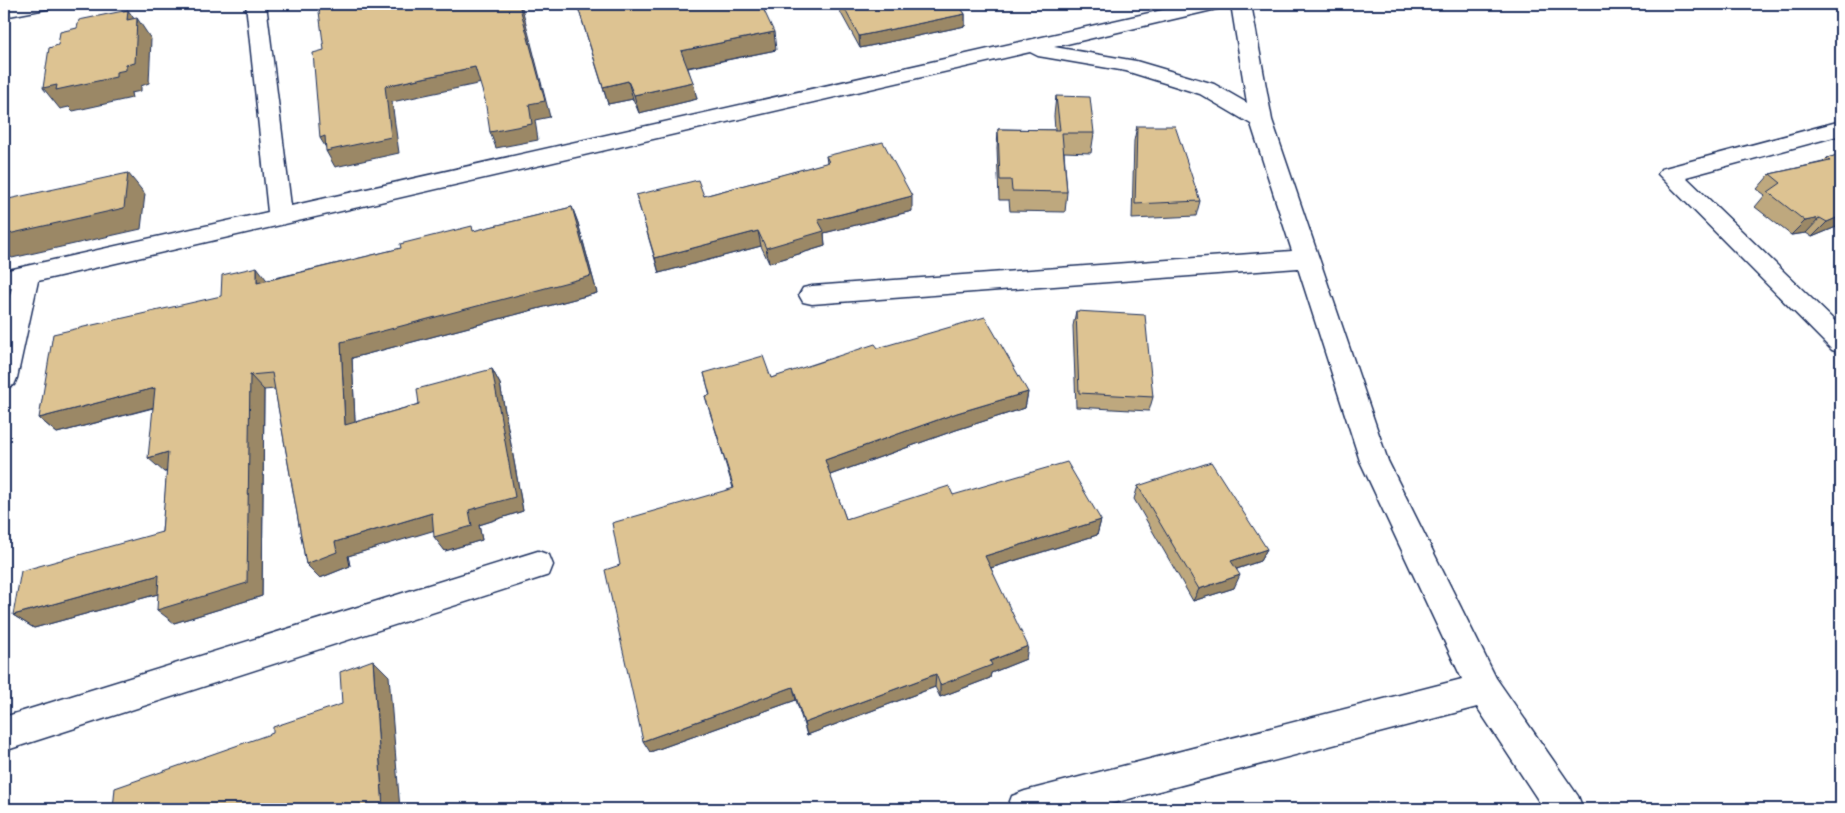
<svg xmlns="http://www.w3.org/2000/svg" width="1845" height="813" viewBox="0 0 1845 813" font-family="Kalam,sans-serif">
	<rect width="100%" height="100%" fill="#fff"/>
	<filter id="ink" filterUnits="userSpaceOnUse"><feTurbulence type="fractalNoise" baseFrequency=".02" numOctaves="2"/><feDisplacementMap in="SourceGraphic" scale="10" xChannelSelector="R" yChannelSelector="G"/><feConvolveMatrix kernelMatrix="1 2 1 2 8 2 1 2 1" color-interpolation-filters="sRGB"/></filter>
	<g filter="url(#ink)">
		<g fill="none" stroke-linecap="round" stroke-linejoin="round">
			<g stroke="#1b2f5e" stroke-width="3">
				<path id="minor" d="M12,4h42l-3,4 -47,9v-12z
					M246,4h20l25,202 898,-202h35l-3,4 -167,39 82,14 78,23 33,19 -16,-99h20l21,116 116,341 108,217 82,118 5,13h-39l-67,-102 -386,102h-84l5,-13 13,-5 437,-112 -102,-218 -62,-193 -486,36 -9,-2 -4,-7 4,-7 9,-2 480,-35 -41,-127 -51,-30 -74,-23 -88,-15 -8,-4 -992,229 -21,97 -3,7 -10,3v-67l8,-34 -8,2v-18l264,-59z
					M1841,121v14l-155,42 155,150v26l-9,-3 -174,-176 3,-5z
					M538,551l11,4 4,10 -4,10 -545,176v-34z"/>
			</g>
			<use href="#minor" fill="#fff" fill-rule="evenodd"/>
		</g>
		<path fill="#bea87e" stroke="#1b2f5e" d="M577,4l199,46 -88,18 9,31 -58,14 -6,-14 -25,5z
			M836,4h122l7,10v12l-105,22z
			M1056,96l38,37 -3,20 -27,-1 3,40 -2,20 -55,-1 -1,-11h-10l-2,-52 1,-19 57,1 -1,-14z
			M1137,126l63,75 -4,15 -64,3 2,-78z
			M1841,154v71l-29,12 -6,-4 -15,2 -36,-28 10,-12 -8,-6 13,-15 53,-12 4,-4z
			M826,156l86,55 -88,22 1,13 -56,17 -8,-17 -102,27 -23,-78 68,1 123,-33z
			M572,207l6,16 19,70 -245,65 3,64 64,-18 73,-35 8,15 23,127 -44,14 3,15 -37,11 -12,-21 -85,26 2,10 -30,12 -14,-14 -31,-175 -11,1 -2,206 -88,27 -16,-29 -124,34 -21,-13 149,-83 5,-60h-3l-11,-64 -96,25 -18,-15 228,-138 207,-49z
			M1076,311l77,86 -4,14 -73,-4 -3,-81z
			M878,348l150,44 -3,16 -69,22 -126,45 16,44 107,-24 148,25 -4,15 -106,33 35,91 -35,14 -1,5 -50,19 -5,-10 -128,48 -11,-35 -146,52 -30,-187 113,-77 -28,-92 5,-1 -6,-22 67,5z
			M1138,486l129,63 -7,12 -23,8 -3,19 -41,13 -59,-102z"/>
		<path fill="#9b8866" stroke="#1b2f5e" d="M519,4h2l29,113 -15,3 3,20 -42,8 -6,-16z
			M128,10l9,13v-5l14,21 -2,44 -8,3v5l-10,2 1,5 -59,13 -4,-4 -9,2 -17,-21 84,-68z
			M965,14v12l-105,22 -1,-12z
			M774,32l2,18 -91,18 -4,-17z
			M475,67l7,16 -90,19 7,51 -64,14 -9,-16h2l-8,-13 65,-52z
			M628,81l5,18 -25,5 -5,-17z
			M693,82l4,17 -58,14 -5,-18z
			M128,173l17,21 -4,35 -129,29 -8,-8v-15z
			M912,196v15l-88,22 1,13 -56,17 -3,-15 52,-28z
			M572,207l6,16 19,70 -245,65 4,82 -11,-15 -4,-83z
			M1841,216v9l-29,12 15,-15z
			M1820,218l-14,15 -15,2 14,-14z
			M758,231l3,15 -102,27 -4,-15z
			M257,267l12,16h-12z
			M492,369l8,15 23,127 -44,14 3,15 -37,11 -11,-14z
			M250,375l14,15 -2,206 -88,27 -17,-13z
			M155,388l15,15 -113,30 -18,-15z
			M1028,392l-3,16 -69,22 -129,46 -2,-16 132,-47z
			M168,452l16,15 -20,5 -16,-14z
			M432,513l10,15 -94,28 2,10 -30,12 -14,-14 29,-22z
			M1101,520l-4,15 -113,35 1,-14z
			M1267,549l-7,12 -35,12 6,-12z
			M159,575l17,14 -142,39 -21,-13z
			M1240,575l-6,13 -41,13 6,-12z
			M1028,646l-2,13 -35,14 -1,5 -50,19v-12l50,-24z
			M373,660l16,16 11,133h-17z
			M936,674l-1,13 -128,48 -3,-12z
			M793,687l3,13 -146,52 -7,-11z"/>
		<path fill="#ddc392" stroke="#1b2f5e" d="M318,4h201l26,97 -16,3 3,20 -42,8 -5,-32 -10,-33 -90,19 6,51 -65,14 -1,-15 -5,2 -7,-85 11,-3z
			M577,4h184l13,28 -93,19 12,31 -59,13 -6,-14 -25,6z
			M842,4h116l7,10 -106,22z
			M128,10l-1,10 10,-2 -2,45 -9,2v5l-10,2v5l-60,13 1,-5 -14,3 6,-40 9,-3 2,-13 17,-4 2,-8z
			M1056,96l34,1 4,36h-32l5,59 -55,-1 -1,-11h-11l-2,-51 62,1z
			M1137,126h38l25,75 -65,3z
			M883,142l29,54 -94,24 6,11 -58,17 -8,-17 -103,27 -19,-63 62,-15 6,16 125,-34 -3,-6z
			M1841,154v62l-14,6 -7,-4 -15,3 -37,-29 13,-9 -11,-9 60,-13 -3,-3z
			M128,173l-4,35 -120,27v-35z
			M572,207l19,69 -250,66 4,83 74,-21 -2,-15 75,-20 23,128 -46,13 3,16 -38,11 -2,-24 -97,29 2,10 -31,12 -34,-191 -22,2 -3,208 -90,27 2,-35 -146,40 8,-44 141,-39 6,-80 -20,6 7,-70 -116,30 14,-84 168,-38 1,-21 35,-8v16l144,-35 -1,-4 72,-18 1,5z
			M1076,311l69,4 8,82 -74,-4z
			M985,317l43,75 -71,21 -132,47 21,59 103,-33 4,9 114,-33 34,58 -116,36 43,90 -38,15 2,4 -52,20 -4,-11 -132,49 -11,-36 -150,54 -38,-171 15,-5 -8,-42 122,-35 -29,-92 5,-1 -6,-22 59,-17 8,22 104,-34 3,4z
			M1211,462l56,87 -36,12 9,14 -41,14 -61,-103z
			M373,660l10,149h-270l2,-21 158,-55v-6l69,-23 -2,-32z"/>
	</g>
	<rect width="1845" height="813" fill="none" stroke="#fff" stroke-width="20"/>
	<rect x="10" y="10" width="1825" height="793" fill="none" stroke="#1b2f5e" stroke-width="2" filter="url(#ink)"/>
</svg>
